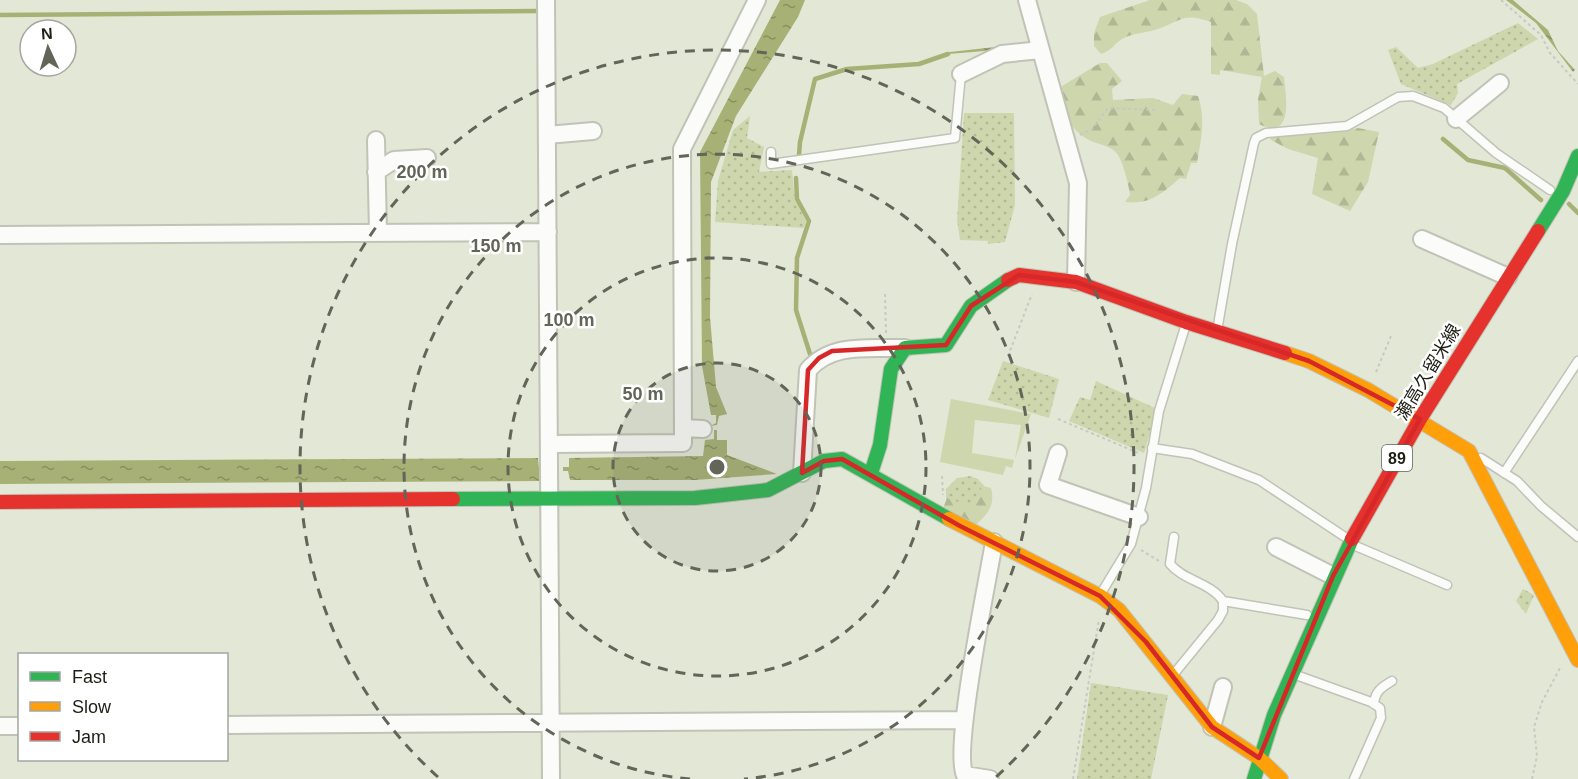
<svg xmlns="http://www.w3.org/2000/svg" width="1578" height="779" viewBox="0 0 1578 779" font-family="Helvetica,'Noto Sans JP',sans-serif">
	<defs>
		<pattern id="grass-dots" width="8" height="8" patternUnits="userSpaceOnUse" patternTransform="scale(1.5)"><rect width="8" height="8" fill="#ced6ad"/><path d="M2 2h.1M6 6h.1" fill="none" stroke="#b0b794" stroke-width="1.8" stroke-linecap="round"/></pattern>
		<pattern id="forest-firs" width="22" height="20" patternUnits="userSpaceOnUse" patternTransform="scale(1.5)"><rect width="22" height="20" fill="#ced6ad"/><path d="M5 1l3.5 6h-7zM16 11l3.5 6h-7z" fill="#b0b794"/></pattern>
		<pattern id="water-ripples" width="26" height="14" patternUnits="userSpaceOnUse" patternTransform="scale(1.5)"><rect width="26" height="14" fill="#a7b175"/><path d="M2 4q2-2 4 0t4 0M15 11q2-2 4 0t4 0" fill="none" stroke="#878f5f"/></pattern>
	</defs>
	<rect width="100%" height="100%" fill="#e3e7d6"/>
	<path fill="url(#grass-dots)" d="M1518,23l20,16 -81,45 1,9 -7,12 -50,-21 -13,-34 8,-3 22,21 15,-4z
		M964,113h50l1,92 -10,37 -17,2v-3l-28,-1 -3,-20z
		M750,116l-3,22 17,9 -5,25 33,-2 3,30 11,21 -2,7 -89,-6 3,-41 15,-51z
		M1003,361l56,18 -10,39 -61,-18z
		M1096,381l61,28 -13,44 -75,-32 11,-24 10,3z
		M971,476l7,3 9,10 -14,17 -11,1 -16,-7v-11l11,-11z
		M1523,589l11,6 -8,19 -10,-13z
		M1091,683l77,12 -17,84h-74z"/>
	<path fill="url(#forest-firs)" d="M1150,0h86l11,4 10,10 7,62 11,-5 9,6c2,20 10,64 -25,47l-1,-25 4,-22 -42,-7v5l-9,-1v-52c-27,-9 -27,-3 -50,6 -12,5 -25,4 -37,10 -9,4 -12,13 -23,16l-7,-8v-13l6,-16z
		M1100,63h7l15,18 -10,8 1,11 40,-2 20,7 9,-11 16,2c8,23 3,43 -1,67h-6l-5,16 -6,-1c-18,16 -31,27 -55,24l5,-7c-1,-10 -7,-32 -12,-40 -6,-10 -20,-10 -29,-15 -21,-11 -28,-32 -27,-54z
		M1358,128l21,4 -11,50 -18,29 -38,-17 6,-36 -30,-9 -17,-9 -2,-5 66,-3z
		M983,486l8,2c5,19 -5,28 -19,40l-30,-17 5,-13 17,6 7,-1z"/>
	<path fill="#ced6ad" d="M951,399l80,15 -16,45 6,-34 -46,-5 -3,33 42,7 -2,8 -6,-2 -3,9 -63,-13z"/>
	<path fill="url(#water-ripples)" d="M780,0h25l-7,17 -62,99 -25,66 -1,135 6,70 11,27 -8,2 -2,9 -7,1 6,-3v-8h-5l-9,-49 -2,-214z
		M1506,0h7l35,30 10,21 17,19 -2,2 -37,-49z
		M995,47l2,3 -49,4 2,-2z
		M714,430h3v10h10v15l50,19 -82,6h-125l-2,-9h-5v-4h6v-9l134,-2 2,-16 9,-1z
		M538,458l1,10h3v4h-3v9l-539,3v-23z"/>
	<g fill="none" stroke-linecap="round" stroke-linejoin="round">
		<path stroke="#a7b175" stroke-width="4.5" d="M0,15l537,-4
			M1443,139l25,21 37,8 36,32
			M799,155l1,-13 15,-63 32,-10 72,-5 29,-10
			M796,178l1,21 12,22 -12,37 -1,52 14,44
			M1569,204l9,9"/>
		<g stroke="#c0c3b6" stroke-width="11">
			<path id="lane" d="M771,152v12l184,-26 6,-64
				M1217,331l15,-87 22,-101 2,-5 10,-5 81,-7 51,-29 15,-1 31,12 52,45 54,37
				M1152,448l40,6 67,26 86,57
				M1481,458l36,23 24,25 37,31
				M1504,473l74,-112
				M1174,537l-4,27c14,17 40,18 53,37
				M1351,544l96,41
				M1100,595l31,-51 15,-56 13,-77 27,-87
				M1173,675l45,-55 5,-9v-10l84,14
				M1296,675l75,27 9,6 1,10 -27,61
				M1374,704c1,-13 8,-17 18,-23"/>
		</g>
		<g stroke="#c0c3b6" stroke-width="20">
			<path id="street" d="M546,0l5,779
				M1027,0l51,183 -2,99
				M961,74l41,-20 39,-4
				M1456,119l44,-36
				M547,135l46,-4
				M376,140l2,93
				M376,172l18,-12 33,-2
				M0,235l548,-3
				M1422,239l86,38
				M683,428l20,1
				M550,444l133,-1 -1,-294 75,-149
				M1058,453l-10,32 91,32
				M802,473l6,-103c24,-28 62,-21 97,-22
				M1276,547l57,29
				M226,725l738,-5
				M0,726h20
				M1212,727l11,-40
				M990,779l-25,-4c-13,-24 23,-196 29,-233"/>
		</g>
		<g stroke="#c0c3b6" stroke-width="16">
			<path id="fast" d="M1538,231l25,-40 15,-35
				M871,473l9,-28 11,-76 14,-21 41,-3 25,-39 37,-26
				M453,499l242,-1 73,-8 56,-29 18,-2 107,60
				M1254,779l20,-64 78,-176"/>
		</g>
		<g stroke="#c0c3b6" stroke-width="16">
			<path id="slow" d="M1285,353l24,8 59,29 101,61 109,209
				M949,519l151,77 19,14 93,117 47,31 22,21"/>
		</g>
		<g stroke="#c0c3b6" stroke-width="16">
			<path id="jam" d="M1008,280l11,-5 57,7 110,40 99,31
				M0,502l453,-3
				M1352,539l68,-120 118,-188"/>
		</g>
		<path stroke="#c7c9c3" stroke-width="2" stroke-dasharray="3 3" stroke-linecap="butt" d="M1501,0l40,35 9,18 28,31
			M1080,135l12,-6 16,-21 49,2
			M885,294l1,39
			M1008,356l24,-62
			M1376,372l15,-36
			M1058,419l83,35
			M942,476l1,19
			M1141,550l18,11
			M1073,779l26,-160
			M1532,779l5,-23 -3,-29 8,-25 18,-34"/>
		<use href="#lane" stroke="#fbfbf9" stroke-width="8"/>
		<use href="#street" stroke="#fbfbf9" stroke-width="16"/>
		<use href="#fast" stroke="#30b455" stroke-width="14"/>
		<use href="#slow" stroke="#ff9f0a" stroke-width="14"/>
		<use href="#jam" stroke="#e5322d" stroke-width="14"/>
	</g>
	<path fill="none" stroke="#d62828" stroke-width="4.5" stroke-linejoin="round" d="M1019,275l57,7 233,79 111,58 -87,157 -74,182 -47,-31 -66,-85 -46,-46 -140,-70 -118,-67 -18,2 -22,12 6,-103 11,-12 13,-7 114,-6 25,-39z"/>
	<circle cx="717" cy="467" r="104" fill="#626558" fill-opacity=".12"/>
	<g fill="none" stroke="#626558" stroke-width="3" stroke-dasharray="10 8">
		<circle cx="717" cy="467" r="104"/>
		<circle cx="717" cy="467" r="209"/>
		<path d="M690 779A313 313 0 1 1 744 779"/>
		<path d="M438 777A417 417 0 1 1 996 777"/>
	</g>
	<g text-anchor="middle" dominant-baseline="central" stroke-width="5" stroke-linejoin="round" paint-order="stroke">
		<rect fill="#fff" stroke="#61625a" stroke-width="1.5" x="1382" y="445" width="30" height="26" rx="4.5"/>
		<g font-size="16" font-weight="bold" fill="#1d1f14">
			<text x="1397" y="458">89</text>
		</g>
		<g font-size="18" fill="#1d1f14" stroke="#fff">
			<text transform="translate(1428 372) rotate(-59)">瀬高久留米線</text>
		</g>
	</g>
	<circle cx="717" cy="467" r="9" fill="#626558" stroke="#fff" stroke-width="3"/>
	<g font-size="18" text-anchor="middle" font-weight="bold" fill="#626558" stroke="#fff" stroke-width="5" stroke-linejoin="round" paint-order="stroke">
		<text x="422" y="178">200 m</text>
		<text x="496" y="252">150 m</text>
		<text x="569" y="326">100 m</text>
		<text x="643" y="400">50 m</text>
	</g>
	<rect x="18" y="653" width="210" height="108" fill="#ffffff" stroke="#a5a5a1" stroke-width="1.5"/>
	<rect x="30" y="672" width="30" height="9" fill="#30b455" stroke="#a5a5a1" stroke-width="1.5"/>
	<text x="72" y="683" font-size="18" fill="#1d1f14">Fast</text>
	<rect x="30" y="702" width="30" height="9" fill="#ff9f0a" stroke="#a5a5a1" stroke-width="1.5"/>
	<text x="72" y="713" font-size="18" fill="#1d1f14">Slow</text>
	<rect x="30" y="732" width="30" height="9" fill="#e5322d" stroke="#a5a5a1" stroke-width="1.5"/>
	<text x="72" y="743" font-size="18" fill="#1d1f14">Jam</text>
	<g transform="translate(48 48) rotate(356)"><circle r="28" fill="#ffffff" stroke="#a5a5a1" stroke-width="1.5"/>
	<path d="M0-4.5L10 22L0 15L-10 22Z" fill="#626558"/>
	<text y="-9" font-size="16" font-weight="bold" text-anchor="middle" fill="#1d1f14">N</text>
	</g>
</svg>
